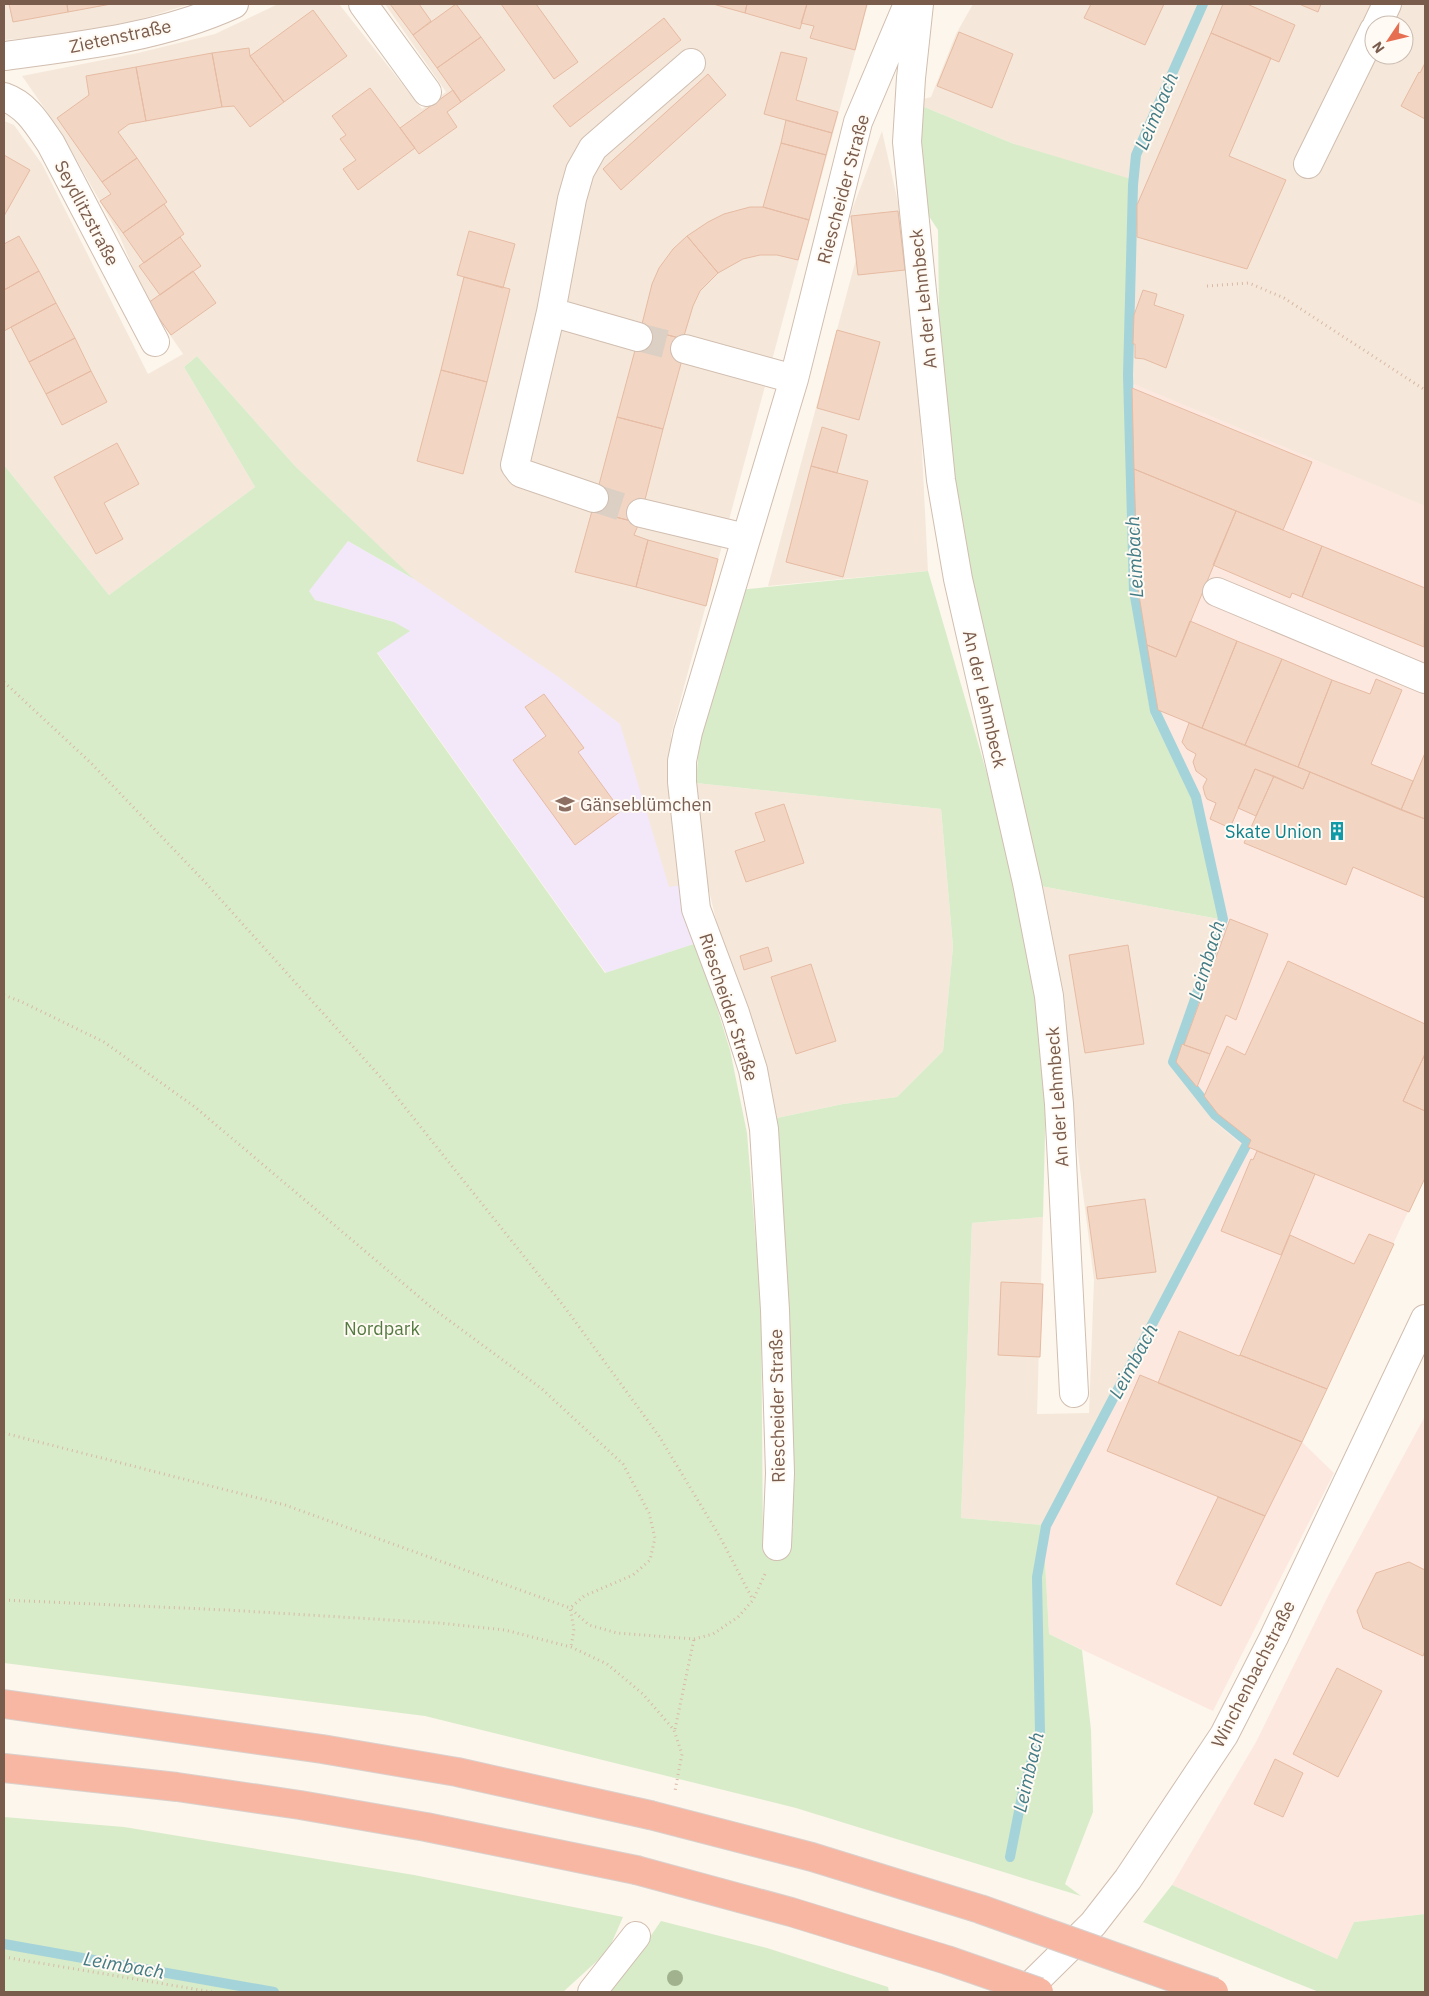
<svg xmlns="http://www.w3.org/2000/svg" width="1429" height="1996" viewBox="0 0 1429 1996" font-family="'IBM Plex Sans',sans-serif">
	<rect width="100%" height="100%" fill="#fdf6ec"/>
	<path fill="#f5e8da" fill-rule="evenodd" d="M4,4h186l-52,16 -71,15 -63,5z
		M278,4h61l83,105 24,-17 -61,-88h483l-197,731 26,208 -303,-321 18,-44 -117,-112 -98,-110 -13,11 71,120 -146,108 -105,-130v-344l10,4 28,39 106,210 35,-20 -35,-51 -29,-68 -60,-106 -37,-53 116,-23 77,-19z
		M973,4h452v503l-300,-126 1,-54 -112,-183 -102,-42 19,-5 25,-63zM1374,25h30v30h-30z
		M882,131l16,71 13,31 17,338 -160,15 88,-327 -6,-44z
		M696,783l245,26 12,138 -10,104 -46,46 -54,7 -66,14 -17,-75 -36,-90 -19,-79z
		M1035,885l184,34 -50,143 45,59 29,25 -200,379 -82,-7 11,-295 71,-6 -6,197 52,-1 5,-133 -27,-213z"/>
	<path fill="#fde8e0" d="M1134,384l291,122v669l-123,267 32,31 -121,238 -164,-77 -6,-109 200,-379 -29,-25 -45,-58 50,-144 7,-1 -26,-122 -43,-88 -18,-116z
		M1425,1416v498l-71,8 -17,37 -165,-74 84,-143 73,-148z"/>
	<path fill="#f3e8fa" d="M348,541l66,38 143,97 63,48 49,163 14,-2 14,58 -91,30 -229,-321 32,-21 -15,-9 -79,-22 -7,-9z"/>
	<path fill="#d8ecc9" d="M912,102l102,42 117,35 -6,202 5,211 21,123 41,82 27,122 -184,-34 -87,-395 -9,-180 -1,-80 -19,-29z
		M197,356l98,110 119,113 -66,-38 -39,50 6,9 79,22 16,9 -33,22 228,320 92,-30 33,107 17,83 14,173 2,237 30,-15 -5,-223 -11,-187 66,-14 54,-7 46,-46 10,-104 -12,-138 -245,-26 5,-62 37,-131 190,-19 66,227 43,186 9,107 -3,126 -71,6 -11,295 82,7 6,109 33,16 9,80 2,82 -28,72 16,12 -285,-88 -371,-92 -421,-53v-1198l105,130 146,-108 -71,-120z
		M4,1817l120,10 290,48 209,42 -15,34 -45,41h-559z
		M1172,1885l165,74 17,-37 71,-8v78h-106l-176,-70z
		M661,1921l106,27 121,39 1,5h-281l22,-26z"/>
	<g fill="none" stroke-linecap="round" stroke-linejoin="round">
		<path stroke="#a5d3da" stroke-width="10" d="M1010,1857l13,-66 17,-59 -3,-155 9,-51 202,-384 -33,-27 -42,-53 50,-143 -27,-122 -41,-86 -21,-120 -6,-216 5,-190 3,-30 67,-151
			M4,1944l270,48"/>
	</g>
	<path fill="#f3d5c3" stroke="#e6bba3" d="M9,4h58l1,8 -55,10z
		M67,4h44l-43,8z
		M390,4h29l12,17 -18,14z
		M456,4l25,33 -44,31 -24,-33z
		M501,4h35l42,58 -24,17z
		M713,4h34l-2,9z
		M747,4h60l-7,25 -55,-16z
		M807,4h60l-12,46 -45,-12 4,-12 -13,-3z
		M1091,4h73l-19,41 -61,-27z
		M1223,4h24l48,21 -16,37 -68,-29z
		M1299,4h22l-3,8z
		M313,10l34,46 -63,46 -34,-46z
		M664,18l17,22 -111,87 -17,-21z
		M959,32l54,22 -21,54 -55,-22z
		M1211,33l60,25 -42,98 57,24 -39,89 -110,-32v-32z
		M481,37l24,33 -44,32 -24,-34z
		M249,48l1,8 34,46 -34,25 -16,-21 -12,1 -10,-54z
		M781,52l26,6 -11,42 42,12 -6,21 -68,-19z
		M212,53l10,54 -76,14 -10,-54z
		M1425,63v56l-24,-13 18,-34 1,1z
		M136,67l10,54 -17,3 -11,8 19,26 -35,24 -45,-64 32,-23 -3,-19z
		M708,74l18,21 -105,95 -18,-21z
		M370,88l45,60 -57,42 -15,-21 13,-9 -16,-21 6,-4 -14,-19z
		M453,90l8,12 -14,10 10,15 -38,27 -19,-26z
		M786,120l46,13 -6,22 -45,-12z
		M781,143l45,12 -17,65 -46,-13z
		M4,155l26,15 -26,46z
		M137,158l30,44 -44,31 -23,-32 11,-7 -9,-12z
		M164,204l20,30 -40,29 -21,-30z
		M750,207h13l46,13 -11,40 -21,-5h-17l-17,4 -25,14 -31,-37 21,-14 16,-8z
		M898,211l7,59 -47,5 -7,-59z
		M469,231l46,13 -12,44 -46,-13z
		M19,236l20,35 -35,19v-46z
		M687,236l31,37 -18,18 -7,15 -10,33 -42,-11 11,-44 7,-16 14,-19z
		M180,237l21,29 -41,29 -21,-29z
		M39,271l17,32 -52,28v-41z
		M193,271l23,32 -45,32 -23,-32z
		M464,277l46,12 -23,93 -46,-12z
		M1143,290l14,4 -3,11 30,10 -18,53 -22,-9 -9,-1v-14h-2l1,-29z
		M56,303l19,35 -46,24 -18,-35z
		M641,328l42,11 2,10 -22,80 -46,-12z
		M837,330l43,12 -21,78 -42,-12z
		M75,338l16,33 -45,23 -17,-32z
		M441,370l46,12 -24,92 -46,-13z
		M91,371l16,31 -45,23 -16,-31z
		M1132,388l180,74 -29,68 -149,-61z
		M617,417l46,12 -24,94 -47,-12z
		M822,427l25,8 -10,38 -26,-7z
		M117,443l22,41 -35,19 19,36 -27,15 -42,-77z
		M811,466l57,15 -25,96 -57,-15z
		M1134,469l102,42 -60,146 -29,-12 -9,-56z
		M592,511l47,12 -5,12 14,5 -12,47 -61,-15z
		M1236,511l86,35 -20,51 -10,-4 -2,5 -77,-33z
		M648,540l70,19 -12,47 -70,-19z
		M1322,546l103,42 -1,59 -122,-50z
		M1190,621l47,20 -35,87 -44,-18 -11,-65 29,12z
		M1237,641l45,18 -37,86 -43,-17z
		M1282,659l50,21 -34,87 -53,-22z
		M1376,679l26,11 -31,74 42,17 -12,29 -103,-43 34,-87 38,14z
		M544,694l40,54 -6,4 43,59 -46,34 -62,-85 33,-24 -21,-29z
		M1189,723l121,49 -7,17 -48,-20 -25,59 -20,-9 6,-16 -9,-4 -2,-4 -2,-8 4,-8 -11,-8 -3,-9 3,-8 -9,-5 -5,-7z
		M1425,753v66l-24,-9z
		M1255,769l19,7 -18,40 -18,-8z
		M1310,772l115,47v79l-72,-31 -7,18 -102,-42 30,-67 29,13z
		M784,804l20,59 -58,19 -11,-31 30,-10 -10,-28z
		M1230,919l38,15 -32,86 -10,-5 -16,39 -26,-9z
		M1128,945l16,99 -59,9 -16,-98z
		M768,947l4,14 -28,9 -4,-14z
		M1288,961l137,63v30l-22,47 22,10v67l-16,34 -161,-65 3,-7 -33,-26 -14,-18 23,-50 18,9z
		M811,964l25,77 -40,13 -25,-77z
		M1182,1044l28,10 -13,33 -21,-25z
		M1425,1054v57l-22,-10z
		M1257,1151l58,23 -34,81 -60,-24 30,-72 2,1z
		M1145,1199l11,73 -59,7 -10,-72z
		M1369,1234l25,10 -67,145 -87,-34 50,-120 64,29z
		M1001,1282l42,2 -3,73 -42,-2z
		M1179,1331l60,25 1,-1 87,34 -25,53 -144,-59z
		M1140,1375l162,67 -37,74 -158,-65z
		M1218,1497l47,19 -44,90 -45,-22z
		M1409,1562l16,8v81l-2,5 -60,-28 -6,-17 19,-38z
		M1337,1668l45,23 -44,86 -45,-23z
		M1275,1759l28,14 -20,44 -29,-13z"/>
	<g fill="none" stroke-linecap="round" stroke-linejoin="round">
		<path stroke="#dcd0c4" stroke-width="28" stroke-dasharray="28 14" stroke-linecap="butt" d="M638,337l47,12
			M594,498l47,15"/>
		<g stroke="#d1beb0" stroke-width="30">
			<path id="minor" d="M363,4l64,88
				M919,4l-8,74 -4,64 34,338 17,99 69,304 22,113 10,108 15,289
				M1377,25l10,-21
				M4,56c77,-10 158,-19 230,-52
				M4,97c23,8 34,28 47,47l104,198
				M1308,164l66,-134
				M551,312l21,-113 8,-28 13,-23 98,-85
				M685,349l109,30
				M594,498l-73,-25 -6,-8 36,-153 87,25
				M641,513l105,25
				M1217,592l208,87
				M777,1546l3,-73 -5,-163 -11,-181 -11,-59 -18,-57 -39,-104 -14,-127v-21l6,-29 106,-353 64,-257 50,-118
				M592,1992l44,-56
				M1024,1992l69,-68 35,-45 96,-144 50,-98 151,-318"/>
		</g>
		<g stroke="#dad1cd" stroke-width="30">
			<path id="highway" d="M4,1704l318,45 135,23 193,43
				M4,1768l173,19 123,18 126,22 210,43"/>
		</g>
		<path stroke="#d9b8a5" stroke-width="3" stroke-dasharray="1 4" stroke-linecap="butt" d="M1207,286l42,-3 35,15 141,92
			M4,682l87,81 113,118 180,200 182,228 93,127 61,101 33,63
			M4,995l18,7 82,40 91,65 236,200 111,82 81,75 26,49 6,25 -5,22 -17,15 -49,21 -14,12 4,21 -3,18
			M4,1433l281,72 285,103 19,17 28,8 77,6 19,-5 25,-17 15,-17 12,-26
			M4,1600l223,10 212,13 66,7 66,17 36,17 36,30 31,36 8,24 -7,37
			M675,1729l19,-90
			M4,1957l208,35"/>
		<use href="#minor" stroke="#fff" stroke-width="28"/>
		<use href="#highway" stroke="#f7b7a3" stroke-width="28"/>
		<g stroke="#dad1cd" stroke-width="30" stroke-linecap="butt">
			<path id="highway-bridge" d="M650,1815l162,42 168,52 234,83
				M636,1870l155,42 156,48 92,32"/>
		</g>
		<use href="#highway-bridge" stroke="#f7b7a3" stroke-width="28"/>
	</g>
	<circle fill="#a0b28e" cx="675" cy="1978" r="8"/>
	<defs>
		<g id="school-bare" transform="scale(1.5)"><path d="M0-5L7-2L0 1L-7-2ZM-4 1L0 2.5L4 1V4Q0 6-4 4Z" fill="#8d6e63" stroke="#fffaf3" stroke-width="2.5" paint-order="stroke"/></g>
		<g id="building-bare" transform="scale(1.5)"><path d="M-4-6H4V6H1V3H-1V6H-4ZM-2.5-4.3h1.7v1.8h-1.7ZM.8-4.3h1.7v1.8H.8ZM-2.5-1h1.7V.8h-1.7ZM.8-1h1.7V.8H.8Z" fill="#0f9aa8" stroke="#fffaf3" stroke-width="2.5" paint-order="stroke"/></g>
	</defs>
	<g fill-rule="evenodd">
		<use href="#school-bare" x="565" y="804"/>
		<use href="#building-bare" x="1337" y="831"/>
	</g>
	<g text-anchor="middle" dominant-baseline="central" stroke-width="4" stroke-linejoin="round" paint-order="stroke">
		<g font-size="18" fill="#7a5c4d" stroke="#fffaf3">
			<text transform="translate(120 36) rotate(-12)">Zietenstraße</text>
			<text transform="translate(843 189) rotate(-75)">Riescheider Straße</text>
			<text transform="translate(87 213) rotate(62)">Seydlitzstraße</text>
			<text transform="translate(923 299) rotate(-96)">An der Lehmbeck</text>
			<text transform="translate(985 699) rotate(77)">An der Lehmbeck</text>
			<text transform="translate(729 1007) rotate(72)">Riescheider Straße</text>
			<text transform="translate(1057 1097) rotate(-94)">An der Lehmbeck</text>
			<text transform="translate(777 1406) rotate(-91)">Riescheider Straße</text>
			<text transform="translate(1253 1674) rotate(-63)">Winchenbachstraße</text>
		</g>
		<g font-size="18" fill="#785e54" stroke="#fffaf3" text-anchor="start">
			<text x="580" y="804">Gänseblümchen</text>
		</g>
		<g font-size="18" fill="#0d838f" stroke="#fffaf3" text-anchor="end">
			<text x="1322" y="831">Skate Union</text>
		</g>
		<g font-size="18" fill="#537a41" stroke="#fffaf3">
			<text x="382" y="1328">Nordpark</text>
		</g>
		<g font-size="19" font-style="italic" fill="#437c86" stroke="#fffaf3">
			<text transform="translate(1156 111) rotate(-67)">Leimbach</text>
			<text transform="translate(1134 557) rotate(-93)">Leimbach</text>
			<text transform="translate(1206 960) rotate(-73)">Leimbach</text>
			<text transform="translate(1133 1361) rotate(-62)">Leimbach</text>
			<text transform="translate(1028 1772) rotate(-77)">Leimbach</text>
			<text transform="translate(124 1965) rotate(10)">Leimbach</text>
		</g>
	</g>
	<rect width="1429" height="1996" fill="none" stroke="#7a5c4d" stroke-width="10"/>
	<g transform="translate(1389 40) rotate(235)"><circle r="24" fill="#fffaf3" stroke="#cabbb1"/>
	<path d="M0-4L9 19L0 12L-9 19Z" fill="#e76f51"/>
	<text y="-8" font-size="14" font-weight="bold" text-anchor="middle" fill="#7a5c4d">N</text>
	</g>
</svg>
